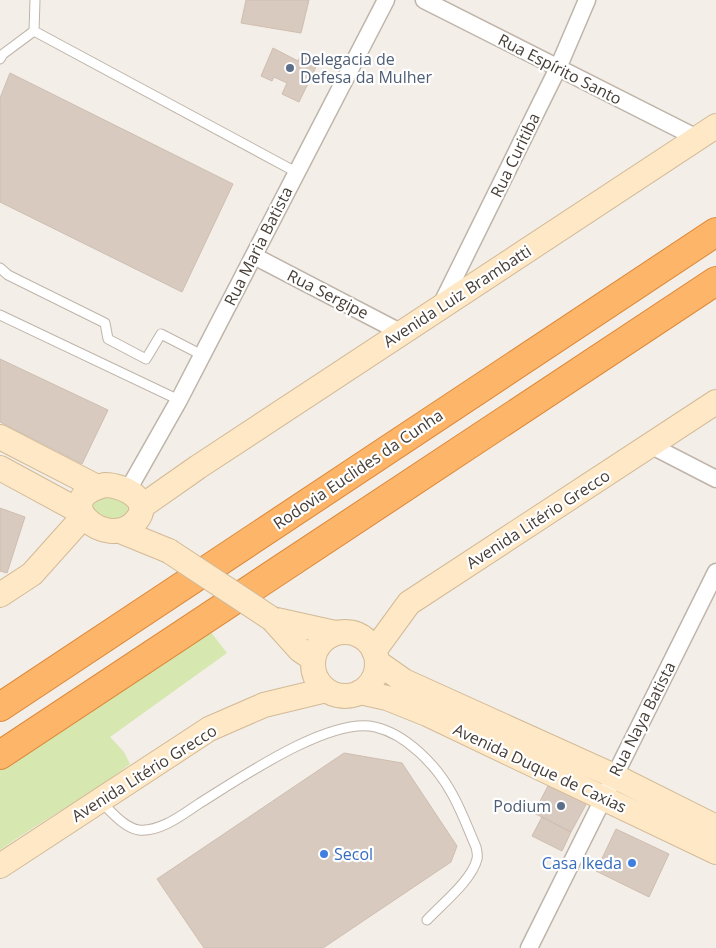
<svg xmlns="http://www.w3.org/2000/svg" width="716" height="948" viewBox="0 0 716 948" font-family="'Open Sans',sans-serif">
	<rect width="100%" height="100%" fill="#f3eee7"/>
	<path fill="#d6e7b0" d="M97,494l29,4 7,15 -26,11 -18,-19z
		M210,631l17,22 -117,84 14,15 6,12c-41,32 -88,56 -130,86v-85z"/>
	<path fill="#d8cabf" stroke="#cfbeb0" d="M246,0h63l-8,33 -60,-10z
		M273,48l25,13 4,-8 17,8 -20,41 -17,-8 5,-11 -13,-6 -2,4 -11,-5z
		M10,73l223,111 -51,108 -182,-90v-104z
		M0,359l108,51 -26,54 -82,-42z
		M0,508l25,9 -18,56 -7,-2z
		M344,753l58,10 55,83 -6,16 -128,86h-119l-47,-69z
		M551,780l38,19 -18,33 -37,-19z
		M542,817l29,15 -9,19 -30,-15z
		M616,829l53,25 -20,43 -53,-26z"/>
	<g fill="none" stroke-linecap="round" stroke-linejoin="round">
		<g stroke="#bfb4a9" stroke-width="11">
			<path id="lane" d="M34,31l262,141
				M34,31l1,-31
				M0,59l3,-5 31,-23
				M0,268l8,7 97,48 3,16 38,20 15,-25 41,21
				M0,315l179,85
				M100,801c11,10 24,27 39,29 22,2 44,-16 61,-27 39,-24 130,-87 175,-76 31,7 61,38 76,65 10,17 17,37 25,55 1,4 2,8 1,12 -5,21 -35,45 -50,61"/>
		</g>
		<g stroke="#bfb4a9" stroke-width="19">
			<path id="street" d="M424,0l273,138
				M254,256l148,77
				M441,305l117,-237 29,-68
				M650,445l66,34
				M128,490l51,-90 207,-400
				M529,948l187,-376"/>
		</g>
		<g stroke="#d3ba97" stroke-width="26">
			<path id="secondary" d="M0,437l97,50
				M0,468l81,44
				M105,485c19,0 50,16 30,37 -28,30 -89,-23 -30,-37z
				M141,507l57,-40 518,-341
				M120,531l49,20
				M0,595l32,-21 51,-57
				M272,619l63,14
				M272,619l28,31 13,9
				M313 664a32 32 0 1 1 64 0a32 32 0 1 1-64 0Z
				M374,651l35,-48 307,-201
				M377,662l27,19 210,95 102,51
				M360,692l27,6 40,16 289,138
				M0,866l209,-137 55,-24 62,-15"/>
		</g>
		<g stroke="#dc8738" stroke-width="30">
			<path id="highway" d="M0,707l716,-475
				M0,755l716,-474"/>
		</g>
		<use href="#lane" stroke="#fff" stroke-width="9"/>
		<use href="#street" stroke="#fff" stroke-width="16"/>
		<use href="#secondary" stroke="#fee8c6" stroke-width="24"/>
		<use href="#highway" stroke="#fcb569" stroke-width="28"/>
		<g stroke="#d3ba97" stroke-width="26" stroke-linecap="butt">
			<path id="secondary-bridge" d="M169,551l103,68"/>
		</g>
		<use href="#secondary-bridge" stroke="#fee8c6" stroke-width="24"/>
	</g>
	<g fill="#5c6f8a" stroke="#fff" stroke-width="2">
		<circle cx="290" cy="68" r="5"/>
		<circle cx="561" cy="806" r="5"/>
	</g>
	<g fill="#3f7fe0" stroke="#fff" stroke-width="2">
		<circle cx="324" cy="854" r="5"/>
		<circle cx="632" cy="863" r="5"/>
	</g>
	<g text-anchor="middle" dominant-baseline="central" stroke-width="4.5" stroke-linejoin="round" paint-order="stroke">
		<g font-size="16" fill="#4e5e75" stroke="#fff" text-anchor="start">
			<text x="300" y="59">Delegacia de<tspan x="300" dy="18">Defesa da Mulher</tspan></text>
			<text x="551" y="806" text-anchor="end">Podium</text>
		</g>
		<g font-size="16" fill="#463d36" stroke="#fff">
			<text transform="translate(560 69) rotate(27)">Rua Espírito Santo</text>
			<text transform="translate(515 155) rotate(-64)">Rua Curitiba</text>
			<text transform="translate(258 246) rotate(-63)">Rua Maria Batista</text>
			<text transform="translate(328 294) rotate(27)">Rua Sergipe</text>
			<text transform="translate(457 296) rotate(-33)">Avenida Luiz Brambatti</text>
			<text transform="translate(358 469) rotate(-34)">Rodovia Euclides da Cunha</text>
			<text transform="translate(538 519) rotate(-33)">Avenida Litério Grecco</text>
			<text transform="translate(642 719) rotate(-63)">Rua Naya Batista</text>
			<text transform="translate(540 768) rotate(25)">Avenida Duque de Caxias</text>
			<text transform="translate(144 773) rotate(-32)">Avenida Litério Grecco</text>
		</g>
		<g font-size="16" fill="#366cbe" stroke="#fff" text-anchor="start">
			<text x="334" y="854">Secol</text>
			<text x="622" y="863" text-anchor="end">Casa Ikeda</text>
		</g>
	</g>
</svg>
